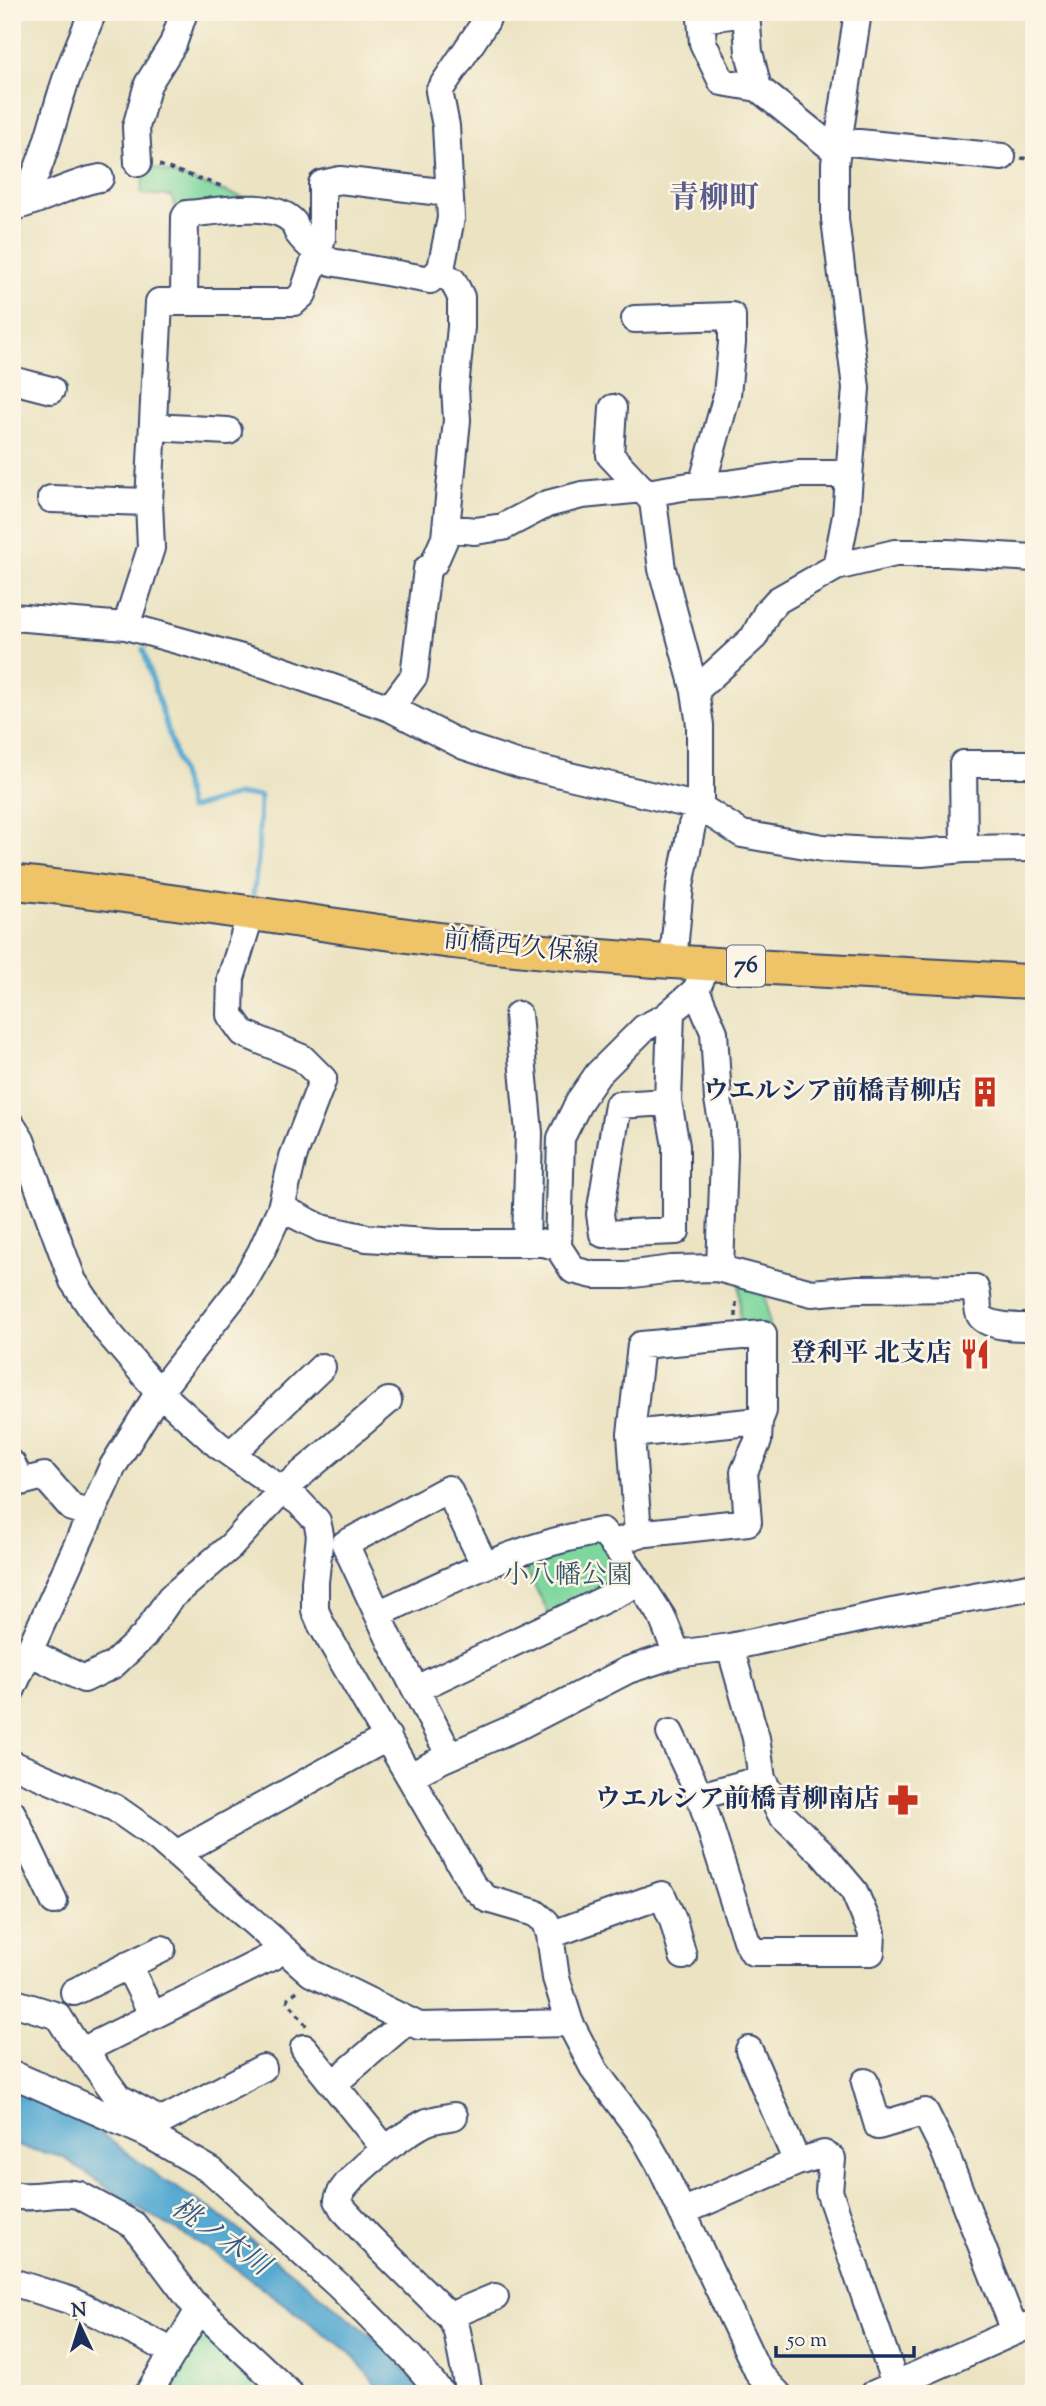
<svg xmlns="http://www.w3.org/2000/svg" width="1046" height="2406" viewBox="0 0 1046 2406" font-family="'Sorts Mill Goudy','Noto Serif JP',serif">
	<rect width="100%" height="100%" fill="#fcf5e5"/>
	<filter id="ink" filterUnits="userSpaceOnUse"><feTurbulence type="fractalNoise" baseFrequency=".0143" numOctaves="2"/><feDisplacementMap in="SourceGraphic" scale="14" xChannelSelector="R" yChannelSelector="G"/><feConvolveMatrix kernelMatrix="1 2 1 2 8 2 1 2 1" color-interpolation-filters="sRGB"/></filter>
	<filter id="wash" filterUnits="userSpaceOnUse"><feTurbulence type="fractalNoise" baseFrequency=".00686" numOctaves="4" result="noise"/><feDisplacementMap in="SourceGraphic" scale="28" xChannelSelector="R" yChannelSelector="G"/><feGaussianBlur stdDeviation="1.57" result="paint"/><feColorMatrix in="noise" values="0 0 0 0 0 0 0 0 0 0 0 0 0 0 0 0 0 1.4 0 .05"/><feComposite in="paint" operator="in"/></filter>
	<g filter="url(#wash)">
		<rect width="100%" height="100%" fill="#ebe3c2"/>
		<path fill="#7dd79e" stroke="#4c837e" stroke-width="2" d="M155,168l110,37 -88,8 -6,-17 -30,-2 3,-24z
			M739,1280l25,4 5,41 -29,2z
			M601,1536l31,47 -80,37 -31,-60z
			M209,2335l67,59h-111l37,-58z"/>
		<path fill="#57aad2" stroke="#396c98" stroke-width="2" d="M12,2088l60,24 90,67 52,32 169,134 42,49h-42l-31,-40 -137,-101 -93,-55 -59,-41 -51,-12z"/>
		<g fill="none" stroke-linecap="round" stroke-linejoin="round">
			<path stroke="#57aad2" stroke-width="5" d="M143,649l41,135 5,25 48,-14 23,1 -2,64 -6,43"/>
		</g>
	</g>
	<g filter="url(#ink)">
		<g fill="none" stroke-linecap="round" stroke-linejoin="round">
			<g stroke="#3a4a6d" stroke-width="30">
				<path id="minor" d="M746,12l3,40 9,36 79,64
					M746,13l-45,6 2,24 19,39 36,6
					M839,141l163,16
					M138,163l-2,-36 12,-43 25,-40 11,-32
					M17,206c29,-7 54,-23 83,-28
					M12,210c26,-21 39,-85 50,-118 8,-27 20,-54 31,-80
					M184,300l1,-83 2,-3c27,-2 88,-15 107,9 2,3 2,7 4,10 8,11 21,21 33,29l99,18 11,-11 10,-51 -5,-92 -7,-35 47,-70 3,-9
					M635,319l97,-3v27l-5,52 -25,90
					M12,380l39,10
					M613,408l-3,47 43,46 9,68 33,122
					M153,427l75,4
					M647,493l42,-7 38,-2 71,-10h50
					M51,499l98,3
					M446,528l29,3 28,-4 44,-23 35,-9 61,-6
					M836,567l59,-14h52l87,5
					M12,617l114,9 141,39 123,43 74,38 55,18 181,43 42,27 81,14 47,3 52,2 42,-4 70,-1
					M126,626l25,-78 -2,-46 10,-200h135l9,-8 19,-56v-54l18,-4 109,13
					M390,708l24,-32 13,-107 7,-6 11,-25 12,-118 -2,-32 6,-61v-30l-8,-16 -14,-9
					M964,849l-1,-85h71
					M673,962l7,-76 12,-61 8,-18v-82l-5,-34 59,-54 13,-25 11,-12 58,-33 10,-51 10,-128 -21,-169v-56l23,-151
					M696,990l18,42 4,68 5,26 1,29 -4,114
					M518,1015l11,118 -3,110
					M668,1102l-50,3 -18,109 3,20 73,-3v-85l-8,-44 3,-90
					M12,1126l9,14 52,141 34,50 52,61 59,53 81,57 18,19 3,14 -5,47v28l6,14 152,262 14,13 48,14 11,9 4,13 6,43 14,45
					M281,1208l40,20 46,10 72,5h105l14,4 15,23 20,5h33l46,-6 45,-1 95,25 46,-4 117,-1c4,8 1,20 5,27 7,13 41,12 54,12
					M558,1247l3,-109 19,-38 18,-26 46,-46 21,-11 31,-27 11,-25
					M631,1434l128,-13
					M231,1454l91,-87
					M12,1464l9,18 23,-6 28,32 19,6
					M613,1544l25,-10 -7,-100 10,-89 122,-11v77l-4,10 -1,20 -14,31 4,50 -110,12
					M378,1614c73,-34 144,-70 224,-83l17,20 43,66 15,37
					M29,1652l55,27 29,-14 31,-29 26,-38 61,-52 51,-56 106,-89
					M12,1689l101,-223 46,-74 82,-105 20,-35 20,-44 12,-51 30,-78 -21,-21 -59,-25 -13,-18 1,-37 20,-65
					M416,1689l223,-106
					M670,1733l30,63 46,144 7,12h118l1,-19 -18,-42 -32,-38 -41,-39 -19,-35 -6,-41 -26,-91
					M450,1756l-59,-114 -46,-98 103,-55 36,75
					M12,1764l103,44 43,30 153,135 108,53 151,-3 25,48 48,64 16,28 100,211 19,20
					M410,1776l33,-17 80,-35 105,-54 49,-16 53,-7 162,-35 142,-26
					M700,1796l62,-17
					M12,1813l42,88
					M176,1854l212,-117
					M550,1935l112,-40 11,25 10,36
					M128,1965l25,51
					M74,1992l88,-43
					M12,2002l46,14 15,24 15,16 30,41 41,23h5l99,-52
					M304,2048l81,101
					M749,2050l48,112
					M84,2052l10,-7 179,-89 7,-7
					M12,2074l134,59 66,38 126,114 72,72 32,37
					M865,2082l13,44 47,-14 19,38 71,181
					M333,2084l68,-58 4,-7
					M454,2116c-9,2 -19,3 -27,6 -20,9 -87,58 -89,78l5,9 27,29 81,80 6,13 12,63
					M12,2195c23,5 45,-5 67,0l55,30 58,77 98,92
					M682,2212l115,-50 27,-8 8,5 -3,32 66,193
					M12,2282l57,18 105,52
					M451,2318l8,-6 36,-15
					M148,2394l45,-74 7,-9
					M874,2394l160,-71"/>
			</g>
			<g stroke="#3a4a6d" stroke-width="37">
				<path id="major" d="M12,882c150,15 297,42 446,60 191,24 384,27 576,40"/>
			</g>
			<path stroke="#3a4a6d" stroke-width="3.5" stroke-dasharray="5 5" stroke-linecap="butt" d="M1021,158l13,1
				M159,165l65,22
				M736,1317v-20
				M297,1991l-9,7v3l20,27"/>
			<use href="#minor" stroke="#fff" stroke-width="26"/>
			<use href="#major" stroke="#efc469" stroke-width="33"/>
		</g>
	</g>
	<defs>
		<g id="building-bare" transform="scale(2.415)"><path d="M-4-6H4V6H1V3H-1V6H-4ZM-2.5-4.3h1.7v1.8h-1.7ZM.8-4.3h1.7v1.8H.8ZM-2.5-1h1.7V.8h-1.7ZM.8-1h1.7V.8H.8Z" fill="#c8321e" stroke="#fcf5e5" stroke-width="2.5" paint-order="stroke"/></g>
		<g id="restaurant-bare" transform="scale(2.415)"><path d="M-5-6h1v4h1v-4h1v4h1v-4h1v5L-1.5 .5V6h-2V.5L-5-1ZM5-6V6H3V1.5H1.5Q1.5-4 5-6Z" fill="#c8321e" stroke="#fcf5e5" stroke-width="2.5" paint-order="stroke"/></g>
		<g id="pharmacy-bare" transform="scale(2.415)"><path d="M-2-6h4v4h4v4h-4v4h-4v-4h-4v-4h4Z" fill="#c8321e" stroke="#fcf5e5" stroke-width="2.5" paint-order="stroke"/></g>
	</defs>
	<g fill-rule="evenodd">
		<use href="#building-bare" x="985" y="1092"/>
		<use href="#restaurant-bare" x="975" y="1354"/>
		<use href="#pharmacy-bare" x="903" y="1800"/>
	</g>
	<g text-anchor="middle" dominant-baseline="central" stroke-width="5" stroke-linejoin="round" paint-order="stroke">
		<rect fill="#fcf5e5" stroke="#5e6a86" stroke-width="2" x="727" y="945.5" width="38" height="41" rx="5"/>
		<g font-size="24" font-weight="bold" fill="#1b2f5e">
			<text x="746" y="966">76</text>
		</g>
		<g font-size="26" fill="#1b2f5e" stroke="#fcf5e5">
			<text transform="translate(521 948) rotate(6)">前橋西久保線</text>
		</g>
		<g font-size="26" font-weight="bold" fill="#1b2f5e" stroke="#fcf5e5" text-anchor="end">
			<text x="962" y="1092">ウエルシア前橋青柳店</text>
			<text x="952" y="1354">登利平 北支店</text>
			<text x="880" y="1800">ウエルシア前橋青柳南店</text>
		</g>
		<g font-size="26" fill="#34596e" stroke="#fcf5e5">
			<text x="568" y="1576">小八幡公園</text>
		</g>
		<g font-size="28" font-style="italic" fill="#305a87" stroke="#fcf5e5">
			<text transform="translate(220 2238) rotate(35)">桃ノ木川</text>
		</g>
		<g font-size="30" font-weight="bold" fill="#585d8e" stroke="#fcf5e5">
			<text x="714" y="199">青柳町</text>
		</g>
	</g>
	<rect width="1046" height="2406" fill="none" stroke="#fcf5e5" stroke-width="42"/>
	<g transform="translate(80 2326) rotate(356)" stroke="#fcf5e5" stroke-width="5" paint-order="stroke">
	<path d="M0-5L12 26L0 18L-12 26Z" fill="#1b2f5e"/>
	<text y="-10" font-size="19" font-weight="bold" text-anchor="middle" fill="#1b2f5e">N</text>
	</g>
	<path d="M776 2346v10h138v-10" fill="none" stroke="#1b2f5e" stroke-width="3.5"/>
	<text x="787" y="2346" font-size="21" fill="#1b2f5e" stroke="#fcf5e5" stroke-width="5" paint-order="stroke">50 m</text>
</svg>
